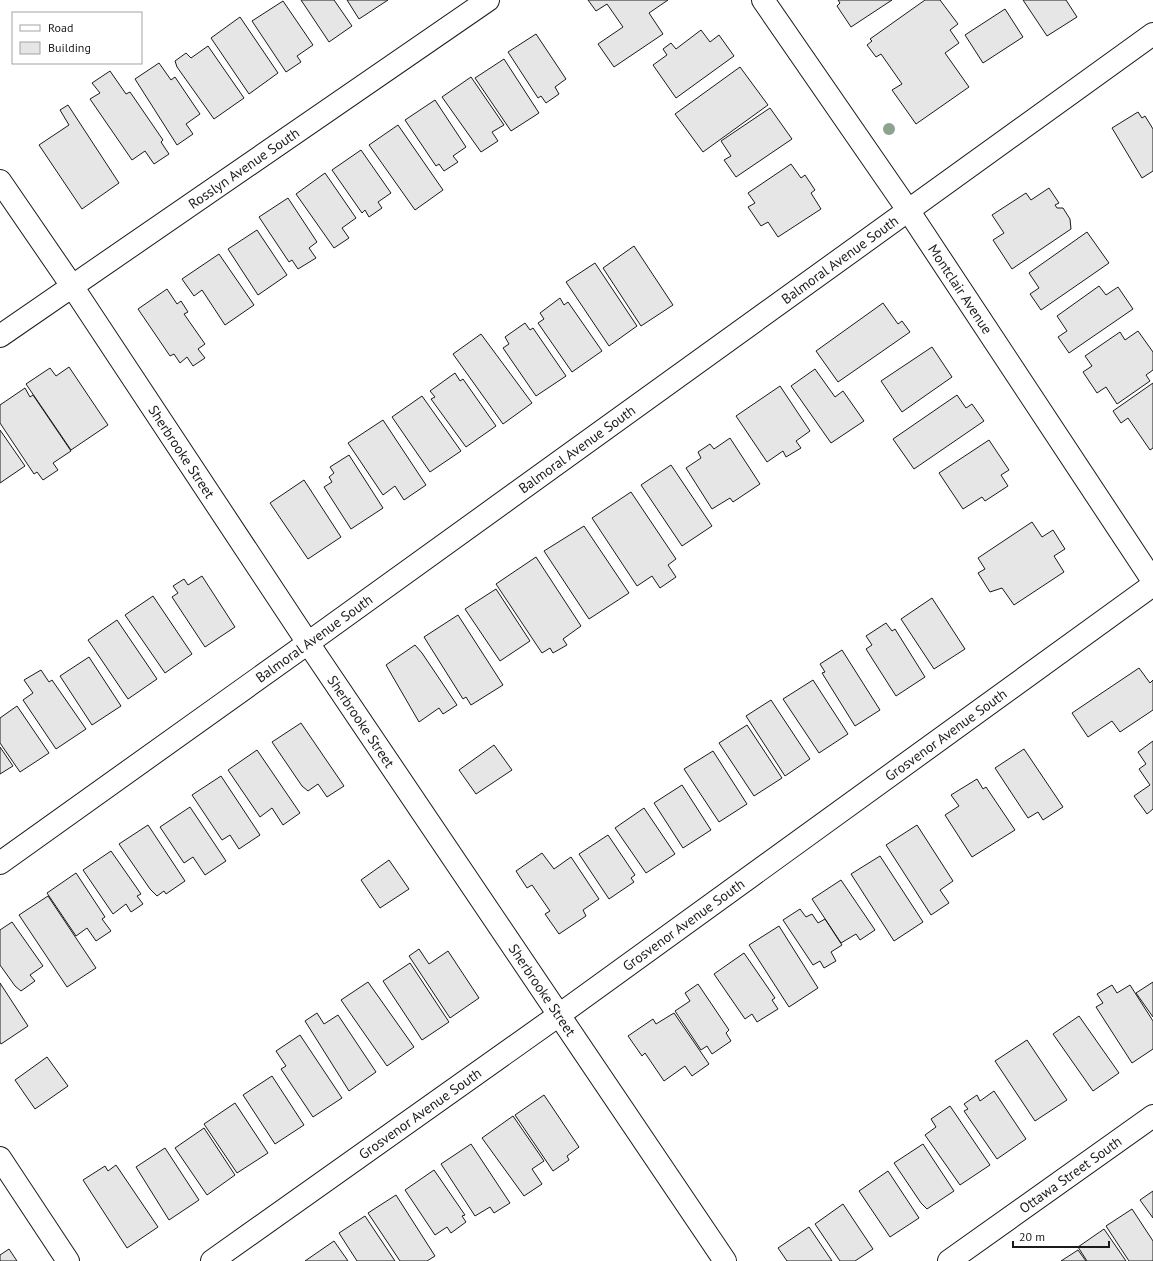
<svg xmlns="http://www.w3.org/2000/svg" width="1153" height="1261" viewBox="0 0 1153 1261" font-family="'PT Sans',sans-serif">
	<rect width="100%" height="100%" fill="#fff"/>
	<path fill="#e6e6e6" stroke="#1a1a1a" d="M301,0h33l18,26 -23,16z
		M347,0h41l-29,19z
		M588,0h80l-19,13 14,21 -49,33 -16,-23 25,-17 -16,-23 -11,7z
		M838,0h54l-41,27 -14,-21 3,-3z
		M925,0h15l18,24 -8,6 9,13 -14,10 24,34 -53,37 -24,-34 10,-6 -21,-30 -5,3 -9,-12 5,-4 -2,-2z
		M1023,0h43l11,17 -30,19z
		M283,1l30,44 -16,11 4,6 -15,10 -34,-51z
		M1005,9l18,28 -40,26 -18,-28z
		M240,17l38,56 -29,21 -38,-56z
		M701,30l9,12 9,-7 15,21 -58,42 -23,-33 14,-10 -4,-6 8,-6 5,6z
		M536,34l30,45 -11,8 4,7 -13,9 -5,-7 -3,2 -30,-46z
		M208,46l36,52 -30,21 -37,-52 -2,-6 11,-8 5,5z
		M504,59l35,54 -28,18 -36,-53z
		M159,63l12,17 4,-3 25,37 -14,10 7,10 -16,11 -42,-66z
		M740,67l28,38 -65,47 -28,-38z
		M110,71l16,23 4,-2 33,48 -2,2 8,12 -15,10 -9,-13 -13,9 -42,-61 10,-6 -8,-10z
		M471,77l33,48 -12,7 6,9 -17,11 -39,-55z
		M435,100l31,47 -13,9 5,6 -14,9 -5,-7 -3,2 -31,-46z
		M68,105l51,78 -37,26 -43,-64 30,-20 -9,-15z
		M770,108l22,31 -56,38 -12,-17 7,-4 -10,-15z
		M1138,112l4,6 3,-2 8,13v42l-11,7 -30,-50z
		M398,125l45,65 -28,20 -46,-65z
		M361,150l30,43 -13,9 4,6 -13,9 -4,-7 -3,3 -30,-43z
		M791,164l10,14 4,-3 10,15 -4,3 10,16 -43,28 -10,-15 -7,4 -13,-19 7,-4 -7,-10z
		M325,173l31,45 -14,10 7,10 -15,10 -38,-54z
		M1049,188l10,15 -4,2 2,3h6l7,11 1,10 -59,40 -19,-29 11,-7 -12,-18 34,-22 5,7z
		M288,198l29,44 -8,6 7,10 -18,11 -6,-9 -3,2 -30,-45z
		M257,230l30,45 -29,20 -30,-46z
		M1087,232l22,31 -68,47 -11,-16 9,-6 -10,-15z
		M634,246l39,59 -32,21 -38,-58z
		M219,254l35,51 -29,20 -23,-35 -8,6 -12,-17z
		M595,263l42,63 -28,20 -43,-64z
		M1099,286l7,9 12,-8 15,22 -64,44 -11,-16 9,-6 -10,-15z
		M167,289l10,15 4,-3 7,11 -4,2 21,30 -7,5 7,9 -12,8 -6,-9 -7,6 -6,-9 -4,2 -32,-47z
		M560,298l4,7 4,-3 34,49 -30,21 -34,-49 6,-4 -4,-6z
		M883,303l15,21 4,-3 8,11 -72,50 -22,-31z
		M525,323l5,7 3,-2 33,48 -30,20 -33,-48 6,-4 -4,-7z
		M1138,331l15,21v18l-7,5 4,6 -33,23 -11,-17 -9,6 -14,-21 9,-6 -7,-10 35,-24 5,8z
		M481,334l51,69 -29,21 -50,-70z
		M932,347l20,30 -50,35 -21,-31z
		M69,367l39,58 -37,25 -45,-66 24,-16 6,8z
		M815,369l20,28 8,-6 21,30 -33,22 -40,-57z
		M455,373l5,8 3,-2 33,47 -30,21 -35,-48 4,-2 -5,-6z
		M1153,383v65l-3,2 -22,-32 -7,5 -8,-12z
		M780,386l30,45 -14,10 5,7 -15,9 -3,-6 -16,11 -31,-46z
		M25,388l5,9 3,-2 38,56 -18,12 5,7 -15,10 -6,-8 -3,2 -34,-51v-18z
		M957,395l9,13 6,-4 12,17 -70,48 -21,-30z
		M422,396l39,55 -31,21 -38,-55z
		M383,420l43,65 -22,15 -9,-14 -12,9 -35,-52z
		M0,430l25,36 -25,17z
		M730,438l30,46 -27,18 -3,-4 -18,11 -26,-41 15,-10 -3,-6 12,-8 4,5z
		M989,440l20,30 -8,5 7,11 -23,15 -3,-4 -19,12 -24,-36z
		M349,455l34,53 -32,21 -27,-42 8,-5 -3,-5 5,-4 -4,-6z
		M671,465l41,61 -30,20 -41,-61z
		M304,480l37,57 -33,22 -38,-56z
		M631,492l45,67 -8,6 8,12 -16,11 -8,-12 -15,10 -45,-68z
		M1032,522l10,15 11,-7 12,19 -11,7 10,16 -50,33 -12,-17 -12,4 -12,-19 7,-4 -7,-11z
		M584,526l45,67 -40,26 -45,-68z
		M536,557l45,69 -18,13 4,6 -14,8 -3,-5 -8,5 -46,-69z
		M202,576l33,51 -30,20 -33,-50 6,-4 -5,-7 11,-7 4,6z
		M496,589l34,52 -30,20 -35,-52z
		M153,596l39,58 -27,19 -40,-58z
		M932,598l33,51 -31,20 -33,-50z
		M458,615l45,70 -32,20 -5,-8 -3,2 -39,-62z
		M117,620l40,59 -29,20 -40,-59z
		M886,623l6,8 3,-2 30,48 -29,19 -30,-47 6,-4 -6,-9z
		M415,645l7,8 35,52 -14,9 -4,-6 -20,14 -33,-57z
		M842,650l38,60 -25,16 -33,-53 3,-1 -5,-8z
		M89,657l32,49 -29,19 -32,-49z
		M1139,668l11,15 3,-3v30l-33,22 -8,-11 -24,16 -16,-24z
		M41,670l8,12 3,-2 34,49 -30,20 -33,-49 10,-7 -9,-13z
		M813,680l35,54 -29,19 -36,-54z
		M771,700l39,59 -25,17 -39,-60z
		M17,706l32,47 -29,19 -20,-29v-25z
		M301,723l43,63 -17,11 -9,-13 -10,7 -6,-5 -30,-44z
		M747,725l35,53 -28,18 -35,-53z
		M1153,741v68l-6,5 -13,-18 16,-11 -11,-16 7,-5 -8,-12z
		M494,745l18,25 -36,24 -17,-24z
		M0,747l13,19 -13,8z
		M1024,749l39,58 -20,13 -5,-8 -10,6 -33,-50z
		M257,750l43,63 -17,12 -11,-17 -12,9 -32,-47z
		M713,751l34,53 -28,18 -35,-53z
		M221,776l39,59 -21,14 -9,-14 -8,5 -30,-45z
		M977,779l6,10 3,-2 29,43 -43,27 -27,-42 14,-9 -8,-11z
		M682,785l29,45 -28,18 -29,-45z
		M190,807l36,54 -21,14 -12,-18 -9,6 -24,-36z
		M644,808l31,46 -29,19 -31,-45z
		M148,825l37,56 -19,13 -2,-3 -7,5 -7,-7 -31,-45z
		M917,825l36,56 -13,9 9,13 -18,12 -45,-70z
		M608,835l27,40 -4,3 3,4 -25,17 -30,-45z
		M111,851l30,43 -4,2 6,8 -12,8 -5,-8 -13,10 -30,-44z
		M542,853l12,16 17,-12 28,42 -16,11 3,6 -27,18 -14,-20 5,-3 -18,-26 -5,3 -11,-17z
		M880,856l43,66 -29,19 -43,-67z
		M389,860l20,29 -29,19 -19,-28z
		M76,873l29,44 -3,2 9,12 -15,10 -9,-13 -11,8 -29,-43z
		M841,880l34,50 -15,10 -4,-6 -15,9 -29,-44z
		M48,896l48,72 -29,19 -48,-72z
		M800,909l6,8 6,-3 6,9 7,-4 17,26 -11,7 5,9 -12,7 -4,-7 -7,4 -30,-45z
		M12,922l31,44 -13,9 5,6 -14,10 -6,-5 -15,-21v-35z
		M779,926l39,62 -29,19 -40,-62z
		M419,949l10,15 19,-13 31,47 -29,20 -41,-62z
		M744,953l31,45 -3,2 6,9 -21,13 -5,-8 -7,5 -31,-45z
		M410,963l39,59 -27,18 -39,-59z
		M368,982l46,65 -27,19 -46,-66z
		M1153,982v35l-17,-24z
		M0,983l28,43 -27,18 -1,-2z
		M698,984l31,46 -3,3 5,8 -19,13 -5,-8 -6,4 -26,-39 15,-10 -5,-8z
		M1112,985l5,8 13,-8 23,36v28l-21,14 -36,-56 7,-4 -6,-9z
		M317,1013l7,11 14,-9 38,57 -27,19 -44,-70z
		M674,1013l35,51 -17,12 -7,-10 -21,15 -19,-28 -3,3 -14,-20 25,-17 3,5z
		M1079,1016l40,57 -26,18 -40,-57z
		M300,1035l42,63 -29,19 -32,-48 5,-3 -10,-15z
		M1027,1040l40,60 -32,21 -40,-60z
		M47,1057l21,29 -33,23 -20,-29z
		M272,1076l32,49 -29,19 -32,-49z
		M994,1091l32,48 -29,20 -33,-48 4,-2 -4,-5 13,-9 3,6z
		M544,1095l35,52 -12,9 2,4 -16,11 -38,-56z
		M235,1103l33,50 -31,20 -33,-49z
		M950,1106l40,59 -30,20 -35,-50 11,-8 -5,-8z
		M513,1116l31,45 -12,8 10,15 -18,12 -42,-58z
		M204,1128l31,47 -28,20 -32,-47z
		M471,1144l39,59 -16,10 -4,-6 -15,9 -34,-52z
		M923,1144l31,47 -27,18 -6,-6 -27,-40z
		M165,1148l34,52 -30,20 -33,-53z
		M116,1165l42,62 -31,21 -44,-68 22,-14 3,5z
		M434,1170l31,45 -3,1 4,6 -15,11 -4,-6 -12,8 -30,-45z
		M888,1171l31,47 -29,19 -31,-46z
		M1153,1191v27l-13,-18z
		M396,1195l39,61 -8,5h-27l-32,-48z
		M843,1204l30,45 -18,12h-15l-25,-37z
		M1132,1209l21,32v20h-24l-23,-35z
		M365,1216l30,45h-38l-18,-28z
		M809,1227l23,34h-45l-9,-13z
		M1104,1229l22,32h-39l-9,-14z
		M334,1241l14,20h-43z
		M9,1249l8,12h-17v-6z
		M1078,1250l8,11h-25z"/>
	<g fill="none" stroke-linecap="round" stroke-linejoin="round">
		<g stroke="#1a1a1a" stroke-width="24">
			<g id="minor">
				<path id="s1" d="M763,0l145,210 245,371"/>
				<path id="s2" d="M0,181l72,105 236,357 417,618"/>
				<path id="s3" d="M0,336l488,-336"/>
				<path id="s4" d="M0,863l308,-220 845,-609"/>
				<path d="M0,1158l68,103"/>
				<path id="s5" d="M212,1261l347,-246 594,-430"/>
			</g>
		</g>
		<g stroke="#1a1a1a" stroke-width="24">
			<g id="tertiary">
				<path id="s6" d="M949,1261l204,-145"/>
			</g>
		</g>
		<use href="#minor" stroke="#fff" stroke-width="22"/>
		<use href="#tertiary" stroke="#fff" stroke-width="22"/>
	</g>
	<circle fill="#8aa48f" cx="889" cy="129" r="6"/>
	<g text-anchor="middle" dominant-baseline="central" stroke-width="3" stroke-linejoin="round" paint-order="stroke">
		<g font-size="14" fill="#1a1a1a" stroke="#fff">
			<text stroke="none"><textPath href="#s3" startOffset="296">Rosslyn Avenue South</textPath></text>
			<text stroke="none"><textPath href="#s4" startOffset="1034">Balmoral Avenue South</textPath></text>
			<text stroke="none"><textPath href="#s1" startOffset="350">Montclair Avenue</textPath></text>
			<text stroke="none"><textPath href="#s4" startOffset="710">Balmoral Avenue South</textPath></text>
			<text stroke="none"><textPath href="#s2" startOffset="326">Sherbrooke Street</textPath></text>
			<text stroke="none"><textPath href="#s4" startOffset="386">Balmoral Avenue South</textPath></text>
			<text stroke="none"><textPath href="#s2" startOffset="650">Sherbrooke Street</textPath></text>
			<text stroke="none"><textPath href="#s5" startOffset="903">Grosvenor Avenue South</textPath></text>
			<text stroke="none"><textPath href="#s5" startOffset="579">Grosvenor Avenue South</textPath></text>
			<text stroke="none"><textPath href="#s2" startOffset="974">Sherbrooke Street</textPath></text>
			<text stroke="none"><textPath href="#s5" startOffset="255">Grosvenor Avenue South</textPath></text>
			<text stroke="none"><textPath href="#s6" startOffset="149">Ottawa Street South</textPath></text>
		</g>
	</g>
	<rect x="12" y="12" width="130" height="52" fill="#ffffff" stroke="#a3a3a3"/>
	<rect x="20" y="25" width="20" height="6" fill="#ffffff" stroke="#a3a3a3"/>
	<text x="48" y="32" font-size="12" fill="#1a1a1a">Road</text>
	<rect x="20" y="42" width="20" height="12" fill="#e6e6e6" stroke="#a3a3a3"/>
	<text x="48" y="52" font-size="12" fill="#1a1a1a">Building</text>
	<path d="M1013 1241v6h96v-6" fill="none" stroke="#1a1a1a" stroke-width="2"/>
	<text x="1019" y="1241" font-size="12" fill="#1a1a1a" stroke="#ffffff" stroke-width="3" paint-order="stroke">20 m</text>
</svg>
